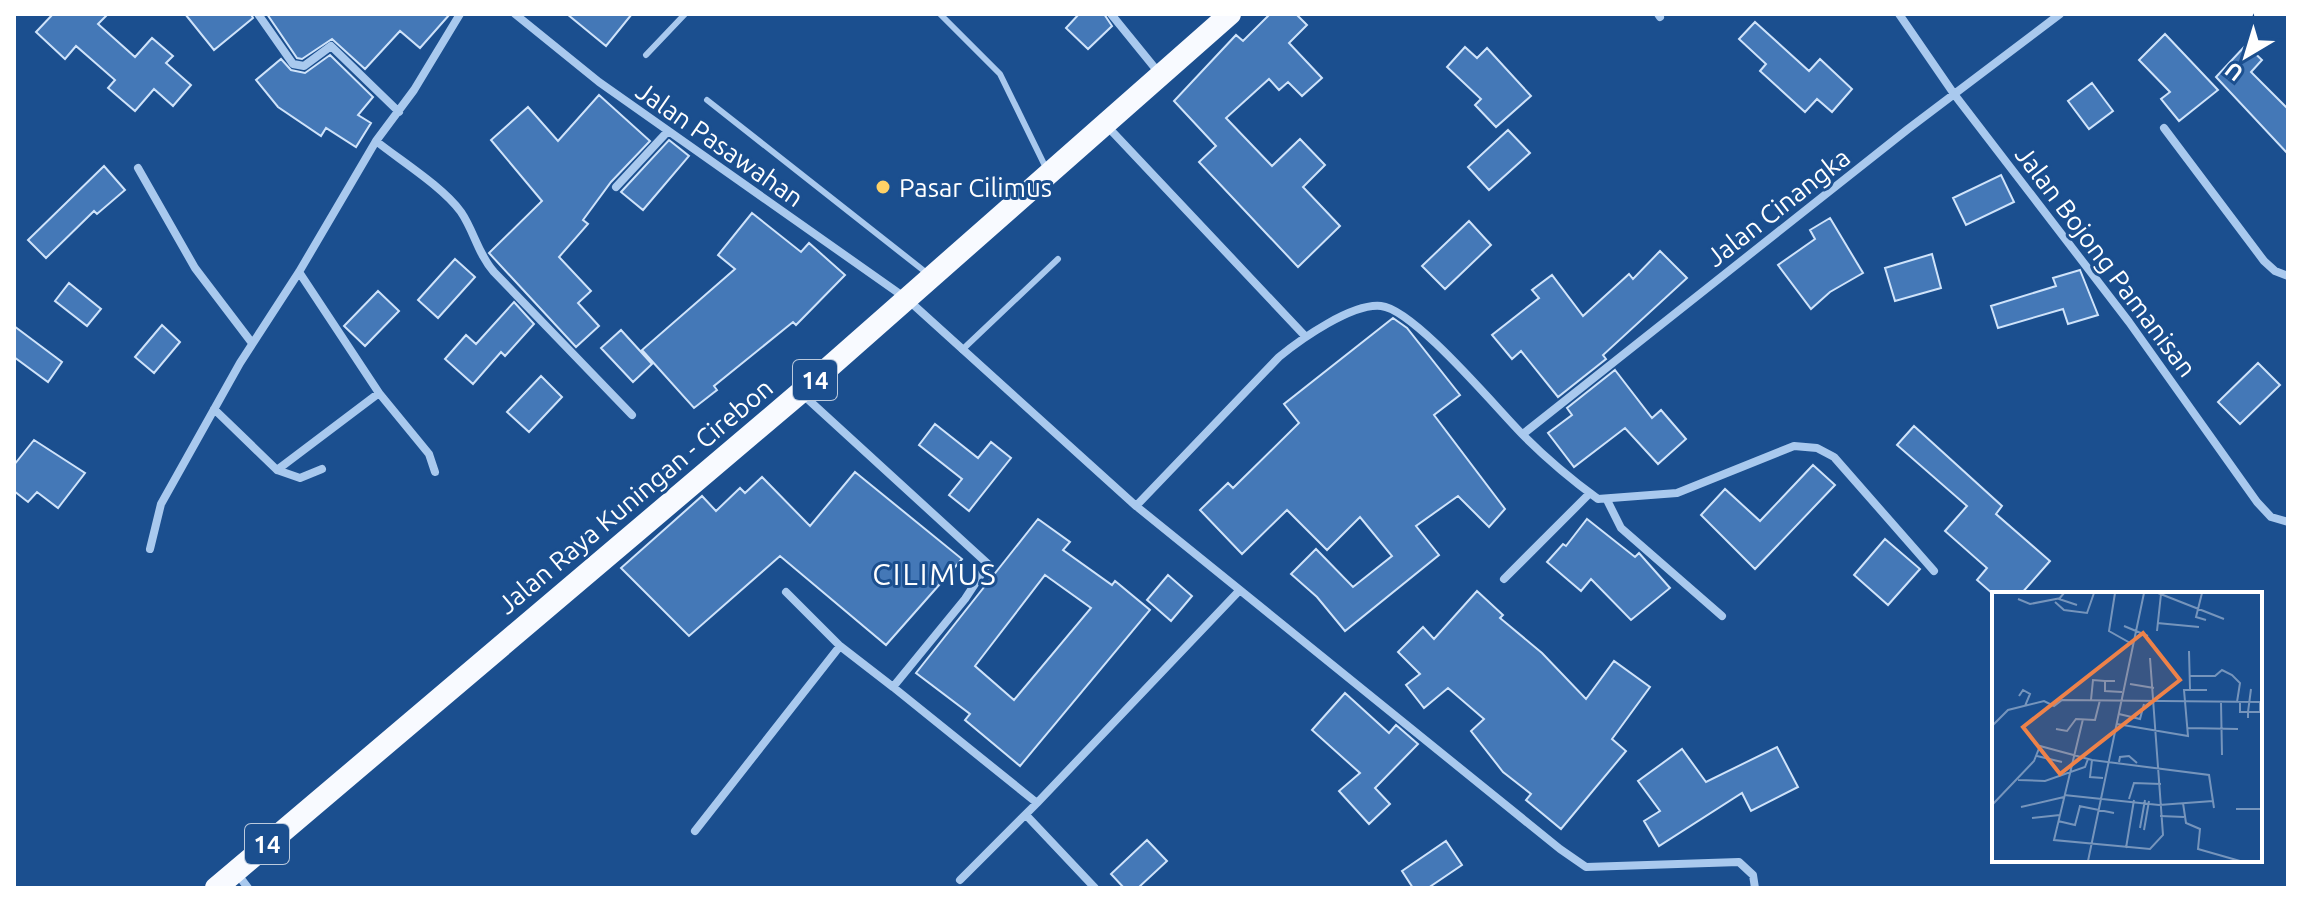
<svg xmlns="http://www.w3.org/2000/svg" width="2302" height="902" viewBox="0 0 2302 902" font-family="Ubuntu,sans-serif">
	<rect width="100%" height="100%" fill="#1b4f8f"/>
	<path fill="#4478b7" stroke="#cfe3fa" stroke-width="2" fill-rule="evenodd" d="M53,14h55l-10,10 37,33 17,-19 21,18 -7,7 25,22 -18,21 -19,-17 -19,22 -27,-23 7,-8 -39,-34 -11,13 -29,-27z
		M185,14h66l2,4 -39,32z
		M267,14h183l-30,34 -20,-17 -35,38 -33,-30 -30,20 -5,-1z
		M567,14h65l-26,32z
		M1079,14h25l8,12 -24,23 -22,-21z
		M1270,14h26l11,11 -18,18 33,35 -20,18 -14,-14 -9,8 -10,-11 -43,39 46,48 28,-27 25,26 -22,22 37,39 -42,41 -99,-105 17,-16 -42,-45 62,-66 7,6z
		M1755,22l54,49 11,-12 32,30 -20,23 -15,-13 -12,13 -45,-41 6,-7 -27,-25z
		M2165,34l53,56 -39,31 -18,-22 9,-7 -31,-32z
		M2246,45l16,15 -11,12 37,37v45l-72,-77z
		M1465,47l12,11 10,-10 44,48 -35,31 -21,-22 6,-6 -34,-32z
		M330,55l43,42 -15,18 13,8 -15,24 -30,-19 -5,8 -43,-29 -22,-27 25,-21 10,11 14,3z
		M2092,83l21,28 -24,18 -21,-28z
		M599,95l51,46 -39,41 -28,38 5,4 -29,33 32,34 -13,12 21,23 -23,21 -87,-94 53,-52 -51,-61 37,-33 30,34z
		M1508,130l22,23 -41,37 -21,-23z
		M669,140l20,16 -46,54 -22,-18z
		M104,166l21,24 -28,24 -3,-3 -48,47 -18,-18z
		M2001,175l13,27 -48,23 -13,-27z
		M752,213l49,39 8,-9 36,32 -49,50 -3,-3 -79,64 3,4 -23,18 -52,-58 93,-81 -17,-14z
		M1830,218l33,55 -33,19 -19,17 -33,-44 37,-26 -5,-9z
		M1469,221l22,24 -46,44 -23,-23z
		M1660,251l27,27 -84,77 3,4 -48,38 -37,-46 -9,8 -20,-24 47,-37 -7,-8 20,-15 31,41 46,-42 4,5z
		M1932,254l9,34 -46,13 -10,-33z
		M455,259l20,18 -37,41 -20,-18z
		M2080,270l18,45 -30,9 -5,-15 -65,19 -7,-22 65,-20 -3,-8z
		M69,283l32,26 -14,17 -32,-25z
		M378,291l21,20 -34,35 -21,-20z
		M514,302l20,22 -29,32 -4,-4 -28,32 -28,-25 21,-24 10,9z
		M1393,318l14,10 53,67 -26,20 71,94 -16,18 -31,-31 -42,30 23,29 -94,76 -28,-34 -26,-23 25,-25 37,38 39,-31 -32,-39 -33,33 -40,-40 -45,44 -42,-44 28,-27 5,5 66,-65 -15,-19z
		M162,325l18,17 -26,31 -19,-16z
		M14,326l48,36 -14,20 -34,-25z
		M621,330l31,34 -19,18 -32,-34z
		M2258,363l22,22 -40,39 -22,-22z
		M1615,370l37,48 9,-8 25,29 -28,25 -33,-36 -51,39 -26,-34 24,-18 -5,-7z
		M541,376l21,21 -33,35 -22,-20z
		M935,424l43,34 13,-16 20,16 -42,53 -20,-16 13,-16 -43,-34z
		M1914,426l88,80 -6,8 54,47 -29,33h-28l-16,-14 10,-12 -42,-37 22,-25 -70,-61z
		M34,440l51,33 -27,35 -21,-16 -9,10 -14,-11v-26z
		M1813,465l22,20 -80,84 -54,-54 24,-26 35,32z
		M855,472l107,87 -76,86 -106,-89 -91,80 -68,-68 81,-72 14,15 24,-23 5,5 17,-16 48,49z
		M1038,519l32,23 -7,8 49,35 3,-4 35,29 -130,156 -55,-46 5,-6 -54,-41zM1045,575l46,33 -77,92 -39,-34z
		M1587,519l48,38 4,-4 31,35 -39,32 -40,-41 -10,12 -34,-29 16,-18 3,2z
		M1885,539l35,30 -32,36 -34,-30z
		M1168,575l24,21 -21,25 -24,-21z
		M1477,591l26,24 -3,3 42,35 44,46 28,-38 36,26 -38,52 14,12 -65,78 -35,-29 5,-6 -28,-22 -32,-41 13,-12 -36,-31 -24,20 -18,-23 14,-11 -22,-22 25,-25 11,12z
		M1345,693l44,40 7,-8 22,19 -43,44 15,16 -21,20 -30,-33 21,-18 -48,-43z
		M1777,747l21,40 -47,24 -9,-18 -83,53 -15,-25 16,-10 -22,-30 44,-32 24,33z
		M1147,840l20,21 -29,27h-14l-13,-14z
		M1446,841l16,24 -34,23h-15l-11,-17z"/>
	<g fill="none" stroke-linecap="round" stroke-linejoin="round">
		<path stroke="#a9c9ee" stroke-width="6" d="M940,14l60,60 46,94
			M646,55l39,-41
			M707,100l221,174
			M962,350l96,-91"/>
		<path stroke="#a9c9ee" stroke-width="8" d="M258,14l35,50 11,2 27,-20 68,66
			M515,14l84,68 308,217 229,207 424,343 26,18 153,-5 14,13 2,13
			M1111,14l48,59
			M1658,14l2,3
			M1899,14l55,80 175,228 128,180 14,15 17,5
			M1106,125l199,211
			M2164,128l100,133 11,10 13,5
			M376,141c25,20 67,46 85,71 13,19 17,42 33,60l138,143
			M138,168l57,100 57,75
			M616,187l52,-56
			M299,272l80,121
			M214,409l63,61 23,8 22,-9
			M1523,434l385,-305 152,-115
			M277,470l102,-77 50,61 6,18
			M1607,500l14,28 101,88
			M1136,506l143,-149c22,-18 73,-54 102,-51 33,3 116,103 143,130 23,23 48,44 74,63l79,-6 117,-47 23,2 17,9 100,114
			M150,549l11,-45 79,-141 59,-91 77,-131 38,-51 46,-76
			M1504,579l86,-86
			M786,592l54,54 53,41 72,-88 23,-35 -187,-171
			M893,687l144,116 201,-211
			M1026,815l69,73
			M695,831l145,-185
			M236,872l12,16
			M960,880l77,-77"/>
		<path stroke="#f8faff" stroke-width="22" d="M216,888l585,-496 429,-378"/>
	</g>
	<circle fill="#ffd166" stroke="#1b4f8f" stroke-width="3" cx="883" cy="187" r="8"/>
	<g text-anchor="middle" dominant-baseline="central" stroke-width="6" stroke-linejoin="round" paint-order="stroke">
		<g fill="#1b4f8f" stroke="#bbcadd" stroke-width="2">
			<rect x="793" y="360" width="44" height="40" rx="6"/>
			<rect x="245" y="824" width="44" height="40" rx="6"/>
		</g>
		<g font-size="24" font-weight="bold" fill="#fff">
			<text x="815" y="380">14</text>
			<text x="267" y="844">14</text>
		</g>
		<g font-size="26" fill="#fff" stroke="#1b4f8f">
			<text transform="translate(720 144) rotate(35)">Jalan Pasawahan</text>
			<text transform="translate(1778 207) rotate(-38)">Jalan Cinangka</text>
			<text transform="translate(2106 261) rotate(53)">Jalan Bojong Pamanisan</text>
			<text transform="translate(635 496) rotate(-40)">Jalan Raya Kuningan - Cirebon</text>
		</g>
		<g font-size="26" fill="#fff" stroke="#1b4f8f" text-anchor="start">
			<text x="899" y="187">Pasar Cilimus</text>
		</g>
		<g font-size="30" letter-spacing="2" fill="#fff" stroke="#1b4f8f">
			<text x="935" y="574">CILIMUS</text>
		</g>
	</g>
	<g transform="translate(1992 592)">
		<rect width="270" height="270" fill="#1b4f8f"/>
		<path fill="none" stroke="#7695bc" stroke-width="2" d="M72,1l-5,6 18,6M123,1l-6,38 23,13M166,1l66,26M210,1l-6,24 10,3M26,7l12,5 31,-6M63,10l9,8 23,3 7,-20M165,31l42,4M132,34l24,10M165,39l4,-37M197,59l1,38M197,84h26l7,-6 10,5 8,8 -3,19M123,89h-10v10l17,1M138,92l24,4M27,104l4,-6 7,4 -5,12M99,108l2,-20 12,1M229,110l1,53M248,111v9h8l3,-23M127,122l21,5 4,-15M256,126v-6h12v-10M91,127l-29,121 96,9 13,-14 -13,-177M125,132l71,12 -4,-46h23M0,134l16,-16 36,-9 10,5 8,-6 200,2M196,136l50,1M64,137l11,2 9,-12 19,1 5,-20M45,164l25,6M100,168l-2,17 13,1M127,170l1,-5 9,-1 8,7M26,188l27,1 40,-14 3,-8M72,203l95,10 54,-4M137,207l5,-16 27,1M191,211l3,20 14,6 -2,20 42,12M0,213l42,-44 6,-15 52,14 117,15 5,33M87,214l35,7M29,215l43,-10M244,217h26M168,224l24,1M40,226l28,-3M66,229l17,4 5,-19M148,236l5,-28M152,238l5,-29M134,256l8,-48M96,269l56,-268"/>
		<path fill="#ee8249" fill-opacity="0.15" stroke="#ee8249" stroke-width="4" d="M151,41l37,47 -120,94 -37,-47z"/>
		<rect width="270" height="270" fill="none" stroke="#fff" stroke-width="4"/>
	</g>
	<rect width="2302" height="902" fill="none" stroke="#ffffff" stroke-width="32"/>
	<g transform="translate(2246 56) rotate(218)" stroke="#1b4f8f" stroke-width="6" paint-order="stroke">
	<path d="M0-6L14 30L0 20L-14 30Z" fill="#ffffff"/>
	<text y="-12" font-size="22" font-weight="bold" text-anchor="middle" fill="#ffffff">U</text>
	</g>
</svg>
